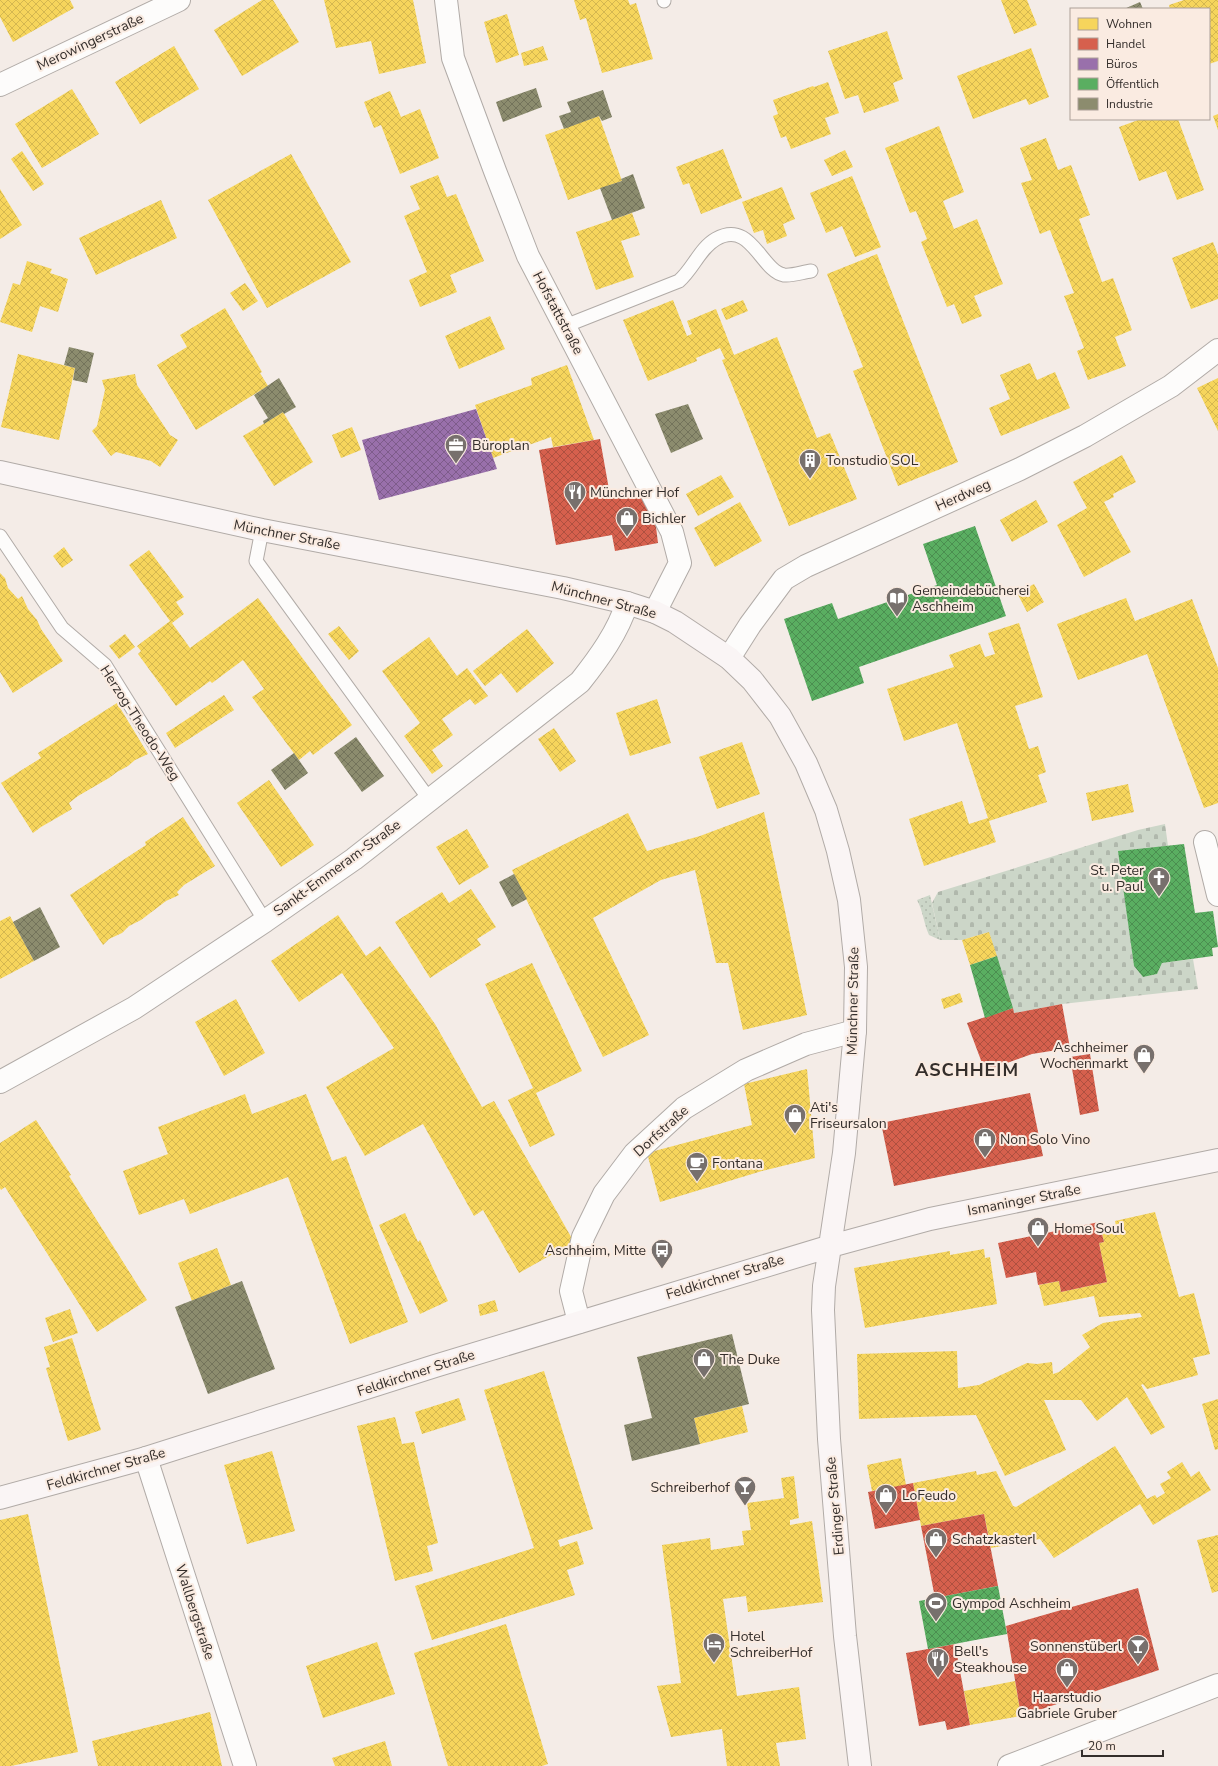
<svg xmlns="http://www.w3.org/2000/svg" width="1218" height="1766" viewBox="0 0 1218 1766" font-family="'Nunito Sans',sans-serif">
	<defs>
		<pattern id="grass-dots" width="8" height="8" patternUnits="userSpaceOnUse"><rect width="8" height="8" fill="#ccd6c8"/><path d="M2 2h.1M6 6h.1" fill="none" stroke="#b0b8ac" stroke-width="1.8" stroke-linecap="round"/></pattern>
		<pattern id="cemetery-stones" width="16" height="16" patternUnits="userSpaceOnUse"><rect width="16" height="16" fill="#ccd6c8"/><path d="M2 7V4a2 2 0 0 1 4 0v3zM10 15v-3a2 2 0 0 1 4 0v3z" fill="#b0b8ac"/></pattern>
		<pattern id="homes-cross-hatch" width="8" height="8" patternUnits="userSpaceOnUse"><rect width="8" height="8" fill="#f6d55c"/><path d="M0 0l8 8M0 8l8-8" fill="none" stroke="#d4b750"/></pattern>
		<pattern id="shops-cross-hatch" width="8" height="8" patternUnits="userSpaceOnUse"><rect width="8" height="8" fill="#d6604d"/><path d="M0 0l8 8M0 8l8-8" fill="none" stroke="#ae5040"/></pattern>
		<pattern id="offices-cross-hatch" width="8" height="8" patternUnits="userSpaceOnUse"><rect width="8" height="8" fill="#9970ab"/><path d="M0 0l8 8M0 8l8-8" fill="none" stroke="#7e5c8b"/></pattern>
		<pattern id="public-cross-hatch" width="8" height="8" patternUnits="userSpaceOnUse"><rect width="8" height="8" fill="#5aae61"/><path d="M0 0l8 8M0 8l8-8" fill="none" stroke="#4b8e50"/></pattern>
		<pattern id="industry-cross-hatch" width="8" height="8" patternUnits="userSpaceOnUse"><rect width="8" height="8" fill="#8c8c6e"/><path d="M0 0l8 8M0 8l8-8" fill="none" stroke="#73735b"/></pattern>
	</defs>
	<rect width="100%" height="100%" fill="#f4ece7"/>
	<path fill="url(#grass-dots)" d="M930,895l10,45 -11,-5c-5,-11 -6,-24 -12,-35z"/>
	<path fill="url(#cemetery-stones)" d="M1165,824l3,22 -49,5 15,115 9,11 14,-3 5,-11 31,-4 5,30 -136,15 -48,9 -25,-81 -27,8h-22l-8,-37 6,-11 200,-62z"/>
	<path fill="url(#homes-cross-hatch)" d="M0,0h70l4,8 -61,34 -13,-25z
		M262,0h11l26,42 -57,34 -28,-46z
		M324,0h89l13,63 -47,11 -8,-33 -35,7z
		M574,0h54l2,5 6,-2 17,56 -51,14 -16,-55 -6,2z
		M1001,0h26l10,25 -23,9z
		M1184,0h34v61l-9,3v-55h-39l-1,-4z
		M507,14l12,41 -23,8 -12,-41z
		M887,31l16,48 -10,4 6,18 -35,12 -6,-18 -13,4 -17,-48z
		M174,46l25,43 -59,35 -25,-42z
		M543,46l5,14 -24,6 -3,-13z
		M1031,48l18,49 -20,8 -3,-6 -53,20 -16,-43z
		M828,82l11,31 -14,5 6,16 -40,15 -5,-13 -5,2 -8,-22 5,-2 -5,-14 40,-14 1,1z
		M72,89l27,45 -57,34 -27,-44z
		M390,91l11,26 19,-8 19,49 -39,16 -19,-49 -7,3 -10,-26z
		M1218,114v16l-5,-14z
		M599,116l23,65 -54,19 -23,-65z
		M1141,119h37l26,71 -27,10 -11,-29 -27,10 -20,-54z
		M939,126l25,66 -21,9 11,28 23,-10 26,65 -29,12 8,20 -20,8 -8,-20 -7,3 -26,-65 6,-3 -11,-28 -6,2 -25,-65z
		M1046,138l12,32 13,-5 19,50 -11,4 23,63 11,-4 19,52 -17,7 11,29 -38,14 -11,-29 7,-3 -20,-52 10,-3 -24,-63 -10,4 -19,-51 11,-3 -12,-32z
		M723,149l19,49 -41,16 -12,-31 -6,2 -7,-18z
		M845,150l8,17 -21,9 -8,-16z
		M22,151l22,33 -11,7 -22,-32z
		M291,154l60,108 -84,46 -59,-108z
		M438,175l9,22 9,-3 28,67 -34,14 7,17 -37,15 -11,-27 18,-8 -23,-56 16,-7 -10,-23z
		M852,176l29,71 -26,10 -13,-31 -16,7 -16,-40z
		M782,187l13,32 -12,5 4,12 -20,8 -4,-14 -9,3 -12,-31z
		M0,189l22,36 -22,14z
		M161,200l16,38 -81,37 -17,-37z
		M632,213l8,22 -19,6 13,36 -38,13 -20,-58z
		M1213,242l5,13v44l-27,10 -19,-51z
		M877,254l81,208 -60,24 -45,-115 10,-4 -36,-93z
		M27,261l25,8 -2,4 18,6 -10,33 -18,-6 -8,26 -32,-10 13,-39 7,2z
		M245,283l13,18 -15,10 -13,-18z
		M673,300l14,36 5,-2 -5,-13 29,-12 18,46 43,-18 40,101 13,-5 27,66 -68,27 -67,-166 3,-1 -5,-11 -24,10 1,3 -49,20 -25,-61z
		M743,300l5,11 -22,9 -5,-11z
		M225,308l37,64 -2,1 8,13 -72,44 -39,-65 30,-18 -7,-12z
		M490,316l15,33 -46,20 -14,-33z
		M18,354l57,14 -16,72 -58,-13z
		M1030,363l7,17 18,-8 15,36 -69,28 -12,-28 21,-9 -10,-24z
		M567,365l27,75 -41,7 -2,-10 -58,21 -18,-53 57,-20 -1,-7z
		M135,374l2,11 33,50 8,5 -18,27 -9,-6 -35,-9 -5,4 -19,-25 5,-5 8,-36 -3,-10z
		M1218,378v53l-21,-43z
		M283,412l30,50 -39,24 -31,-50z
		M352,427l9,23 -20,8 -9,-23z
		M1122,455l14,27 -23,12 1,3 -10,5 27,50 -47,25 -27,-52 30,-17 -14,-26z
		M721,475l13,22 -36,19 -12,-22z
		M1036,500l12,22 -36,20 -12,-22z
		M740,502l22,39 -47,26 -21,-39z
		M64,547l9,13 -11,8 -9,-12z
		M149,550l35,47 -8,5 8,12 -12,9 18,25 68,-50 94,127 -39,30 -3,-4 -11,9 -47,-63 12,-8 -21,-29 -31,23 -2,-2 -34,25 -38,-52 3,-3 -4,-5 33,-25 -41,-56z
		M0,573l5,5 3,10 10,11 4,-3 6,13 9,11 4,9 22,32 -50,32 -13,-21z
		M1034,584l10,18 -17,10 -10,-19z
		M1126,598l9,23 57,-22 26,69v135l-14,5 -57,-154 -69,26 -21,-56z
		M1019,623l24,74 -28,9 14,43 9,-3 8,26 -8,3 9,27 -58,19 7,21 -72,24 -15,-47 53,-18 7,23 19,-6 -31,-95 -53,18 -17,-52 67,-22 -5,-12 31,-11 5,13 10,-3 -7,-21z
		M339,626l20,25 -10,9 -21,-26z
		M527,629l27,34 -37,30 -16,-20 -16,13 -12,-15z
		M125,634l10,13 -16,12 -10,-13z
		M429,637l28,39 10,-8 21,28 -13,9 -5,-6 -28,20 11,16 -21,15 11,16 -11,8 -28,-38 16,-13 -38,-52z
		M224,695l10,15 -59,38 -9,-15z
		M657,699l14,44 -41,13 -14,-43z
		M117,703l31,51 -13,6 -7,6 -11,6 -8,6 -31,18 -9,7 3,6 -31,18 -8,6 -32,-50 40,-25 -3,-5z
		M554,728l22,33 -16,11 -22,-33z
		M742,742l18,52 -43,15 -18,-52z
		M269,780l45,65 -33,22 -44,-64z
		M1128,784l6,28 -42,9 -6,-28z
		M764,812l43,203 -64,15 -15,-67h-12l-21,-93 -34,10 -68,38 56,117 -46,22 -91,-187 116,-57 19,38 53,-15z
		M183,817l32,49 -31,19 -7,7 2,3 -13,6 -25,19 -12,6 -7,7 -13,6 -6,6 -33,-50 76,-50 -1,-3z
		M467,829l22,38 -30,18 -23,-38z
		M471,889l25,38 -19,12 4,6 -51,33 -35,-56 47,-30 7,11z
		M338,915l28,41 14,-10 55,78 47,83 12,-6 80,141 -55,31 -36,-63 -9,6 -51,-92 -58,32 -39,-69 68,-39 -52,-75 -43,29 -28,-41z
		M10,916l24,45 -34,18v-58z
		M989,932l8,24 -27,9 -8,-25z
		M532,963l50,108 -46,22 19,42 -25,12 -22,-47 25,-12 -48,-104z
		M960,993l3,9 -19,7 -3,-10z
		M236,999l29,54 -41,23 -29,-54z
		M807,1069l8,89 -53,13 -102,31 -13,-49 105,-28 -8,-41z
		M245,1094l7,20 54,-20 26,67 14,-5 62,166 -58,22 -62,-167 -98,37 -6,-15 -45,16 -16,-44 45,-17 -10,-27z
		M36,1120l35,55 -2,1 78,124 -50,32 -92,-145 -4,3 -1,-2v-45z
		M1155,1212l24,85 15,-4 16,61 -17,4 5,17 -51,14 -4,-5 -2,1 24,42 -14,8 -24,-38 -30,24 -16,-21h-37l22,50 -61,26 -29,-61 -117,4 -2,-65 100,-3 1,37 21,-3 48,-22 10,1 15,-2 1,12 6,-2 31,-25 -8,-12 21,-12 39,-6 -2,-4 -41,4 -5,-21 -50,10 -5,-21 20,-4 2,11 46,-10 -8,-39 5,-1 -3,-13 15,-3 -1,-5z
		M405,1213l13,29 2,-2 28,61 -28,13 -41,-89z
		M217,1248l14,37 -39,16 -14,-38z
		M984,1249l1,9 5,-1 7,47 -132,24 -11,-60 96,-17v4z
		M495,1300l3,11 -18,5 -2,-11z
		M70,1309l8,24 -25,9 -8,-24z
		M72,1338l29,92 -33,11 -22,-73 4,-1 -6,-20z
		M544,1371l49,158 -35,11 2,7 17,-6 7,23 -17,6 8,25 -143,45 -17,-54 119,-38 -50,-158z
		M459,1398l7,22 -44,14 -7,-22z
		M1218,1399v50l-3,1 -13,-46z
		M742,1406l6,26 -48,12 -6,-26z
		M395,1417l7,27 12,-2 24,101 -11,3 6,25 -38,10 -38,-155z
		M1115,1446l32,53 8,-4 2,3 8,-5 -5,-9 11,-6 -4,-6 15,-10 9,15 8,-6 12,19 -58,35 -13,-21 -86,54 -14,-19 -49,9 -7,-34 -63,12 -8,-43 63,-12 1,4 19,-4 17,35 3,1z
		M272,1451l23,80 -48,13 -23,-79z
		M901,1458l5,27 -34,6 -5,-26z
		M794,1476l5,42 -9,2v5l22,-4 11,81 -75,10 -2,-16 -23,3 14,97 62,-9 7,52 -30,4 4,23h-53l-5,-37 -51,8 -14,-51 24,-3 -19,-138 48,-7 1,12 33,-5 -2,-14 9,-1 -4,-27 37,-5 -3,-20z
		M28,1514l50,238 -67,14h-11v-246z
		M1218,1535v56l-6,2 -15,-53z
		M506,1624l42,140 -6,2h-94l-34,-113z
		M377,1642l18,52 -72,24 -17,-52z
		M1015,1681l6,35 -51,9 -6,-34z
		M210,1712l12,54h-124l-6,-25z
		M385,1741l7,25h-57l-3,-8z"/>
	<path fill="url(#shops-cross-hatch)" d="M600,439l10,56 31,-4 14,28 3,24 -43,8 -3,-16 -56,10 -17,-95z
		M1062,1004l8,44 -38,6 -47,17 -18,-48 46,-15 1,5z
		M1090,1054l9,57 -19,4 -10,-58z
		M1030,1093l13,63 -149,30 -13,-63z
		M1099,1222l5,20 -5,1 8,39 -46,10 -2,-11 -21,4 -2,-13 -30,6 -8,-35z
		M913,1483l7,37 -45,9 -7,-37z
		M984,1514l14,72 -63,12 -14,-72z
		M1138,1588l21,82 -138,46 -15,-90z
		M955,1644l15,81 -23,5 -2,-9 -26,5 -13,-73z"/>
	<path fill="url(#offices-cross-hatch)" d="M476,409l21,60 -118,31 -17,-60z"/>
	<path fill="url(#public-cross-hatch)" d="M975,526l31,90 -147,51 5,16 -52,18 -28,-82 48,-16 6,16 99,-34 -14,-41z
		M1184,844l11,69 18,-2 5,36 -6,1 1,8 -51,7 -5,11 -14,3 -9,-11 -16,-115z
		M997,956l16,52 -28,10 -15,-53z
		M998,1586l9,48 -79,15 -9,-48z"/>
	<path fill="url(#industry-cross-hatch)" d="M1140,2l3,7h-19z
		M536,88l6,19 -39,15 -7,-20z
		M603,90l9,27 -10,4 -3,-5 -35,13 -5,-13 12,-4 -4,-10z
		M633,174l12,34 -33,12 -12,-32 22,-7 -1,-2z
		M69,347l25,6 -7,30 -14,-3 2,-12 -11,-3z
		M279,378l17,29 -12,7 -1,-2 -19,12 -1,-3 5,-3 -14,-23z
		M688,404l15,35 -32,14 -16,-39z
		M356,737l28,39 -22,16 -28,-39z
		M294,753l14,20 -23,17 -14,-20z
		M514,874l13,25 -15,8 -13,-25z
		M40,907l20,40 -26,14 -21,-39z
		M242,1281l33,88 -67,25 -33,-87z
		M732,1334l17,70 -55,14 6,26 -68,17 -8,-36 28,-7 -15,-61z"/>
	<g fill="none" stroke-linecap="round" stroke-linejoin="round">
		<g stroke="#b1aba7" stroke-width="15">
			<path id="lane" d="M664,0v1
				M565,326l114,-45c14,-12 21,-33 37,-42 35,-20 45,32 68,36 8,1 19,-3 27,-4
				M262,530l-6,31 173,238
				M0,536l62,92 43,37 160,256"/>
		</g>
		<g stroke="#b1aba7" stroke-width="24">
			<path id="street" d="M446,0l7,58 42,113 33,85 144,276 8,31 -25,49
				M0,85l179,-85
				M729,658l21,-33 34,-46 22,-13 214,-97 65,-33 86,-50 47,-36
				M1205,842l13,53
				M0,1082l134,-74 131,-87 89,-62 226,-177c19,-24 38,-50 47,-79
				M579,1322l-8,-31 12,-54 21,-43 31,-41 49,-45 62,-38 60,-26 49,-13
				M146,1458l99,308
				M1009,1766l209,-81"/>
		</g>
		<g stroke="#b1aba7" stroke-width="24">
			<path id="secondary" d="M0,472l262,58 301,58 64,15 28,9 20,10 54,36 23,22 28,36 26,47 20,47 12,41 11,49 7,67 -1,64 -11,122 -20,133 -1,24 6,129 16,197 15,130
				M0,1498l146,-40 289,-92 396,-120 99,-27 288,-59"/>
		</g>
		<use href="#lane" stroke="#fdfcfb" stroke-width="13"/>
		<use href="#street" stroke="#fdfcfb" stroke-width="22"/>
		<use href="#secondary" stroke="#faf5f5" stroke-width="22"/>
	</g>
	<defs>
		<g id="office-pin" transform="scale(1.15)"><path d="M0 17L-7.5 6A9.5 9.5 0 1 1 7.5 6Z" fill="#77706d" stroke="#faebe1"/><path d="M-6-3h4V-5.5h4V-3h4V5H-6ZM-1-4.5V-3h2v-1.5ZM-6 0V1H6V0Z" fill="#fff"/></g>
		<g id="building-pin" transform="scale(1.15)"><path d="M0 17L-7.5 6A9.5 9.5 0 1 1 7.5 6Z" fill="#77706d" stroke="#faebe1"/><path d="M-4-6H4V6H1V3H-1V6H-4ZM-2.5-4.3h1.7v1.8h-1.7ZM.8-4.3h1.7v1.8H.8ZM-2.5-1h1.7V.8h-1.7ZM.8-1h1.7V.8H.8Z" fill="#fff"/></g>
		<g id="restaurant-pin" transform="scale(1.15)"><path d="M0 17L-7.5 6A9.5 9.5 0 1 1 7.5 6Z" fill="#77706d" stroke="#faebe1"/><path d="M-5-6h1v4h1v-4h1v4h1v-4h1v5L-1.5 .5V6h-2V.5L-5-1ZM5-6V6H3V1.5H1.5Q1.5-4 5-6Z" fill="#fff"/></g>
		<g id="shop-pin" transform="scale(1.15)"><path d="M0 17L-7.5 6A9.5 9.5 0 1 1 7.5 6Z" fill="#77706d" stroke="#faebe1"/><path d="M-5-2.5h2.3a2.7 3.5 0 0 1 5.4 0H5L5.5 6h-11ZM-1.5-2.5h3a1.5 2.3 0 0 0-3 0Z" fill="#fff"/></g>
		<g id="library-pin" transform="scale(1.15)"><path d="M0 17L-7.5 6A9.5 9.5 0 1 1 7.5 6Z" fill="#77706d" stroke="#faebe1"/><path d="M-6-4Q-3-5.5-.7-3.5V5Q-3 3-6 4ZM6-4Q3-5.5 .7-3.5V5Q3 3 6 4Z" fill="#fff"/></g>
		<g id="church-pin" transform="scale(1.15)"><path d="M0 17L-7.5 6A9.5 9.5 0 1 1 7.5 6Z" fill="#77706d" stroke="#faebe1"/><path d="M-1.2-6h2.4v3.5h3.3v2.4h-3.3V6h-2.4V-.1h-3.3v-2.4h3.3Z" fill="#fff"/></g>
		<g id="cafe-pin" transform="scale(1.15)"><path d="M0 17L-7.5 6A9.5 9.5 0 1 1 7.5 6Z" fill="#77706d" stroke="#faebe1"/><path d="M-5.5-4.5H6V0H3Q3 3.5 0 3.5H-2.5Q-5.5 3.5-5.5 0ZM3-3.2v2h1.7v-2ZM-6 4.5H4V6H-6Z" fill="#fff"/></g>
		<g id="bus-pin" transform="scale(1.15)"><path d="M0 17L-7.5 6A9.5 9.5 0 1 1 7.5 6Z" fill="#77706d" stroke="#faebe1"/><path d="M-5-6H5V4H4V6H2V4H-2V6H-4V4H-5ZM-3.5-4V0h7V-4ZM-3.5 1.2v1.5H-2V1.2ZM2 1.2v1.5H3.5V1.2Z" fill="#fff"/></g>
		<g id="bar-pin" transform="scale(1.15)"><path d="M0 17L-7.5 6A9.5 9.5 0 1 1 7.5 6Z" fill="#77706d" stroke="#faebe1"/><path d="M-6-5H6L.8 .8V4.5H3.5V6h-7V4.5H-.8V.8Z" fill="#fff"/></g>
		<g id="stadium-pin" transform="scale(1.15)"><path d="M0 17L-7.5 6A9.5 9.5 0 1 1 7.5 6Z" fill="#77706d" stroke="#faebe1"/><path d="M0-5a6.5 5 0 1 0 0 10a6.5 5 0 1 0 0-10ZM-3.5-1.8h7v3.6h-7Z" fill="#fff"/></g>
		<g id="hotel-pin" transform="scale(1.15)"><path d="M0 17L-7.5 6A9.5 9.5 0 1 1 7.5 6Z" fill="#77706d" stroke="#faebe1"/><path d="M-6-4.5h1.5V1H6V5H4.5V3h-9V5H-6ZM-4 0a1.8 1.8 0 1 1 3.6 0ZM.5 0V-2.5h3Q6-2.5 6 0Z" fill="#fff"/></g>
	</defs>
	<g fill-rule="evenodd">
		<use href="#office-pin" x="456" y="445"/>
		<use href="#building-pin" x="810" y="460"/>
		<use href="#restaurant-pin" x="575" y="492"/>
		<use href="#shop-pin" x="627" y="518"/>
		<use href="#library-pin" x="897" y="598"/>
		<use href="#church-pin" x="1159" y="878"/>
		<use href="#shop-pin" x="1144" y="1055"/>
		<use href="#shop-pin" x="795" y="1115"/>
		<use href="#shop-pin" x="985" y="1139"/>
		<use href="#cafe-pin" x="697" y="1163"/>
		<use href="#shop-pin" x="1038" y="1228"/>
		<use href="#bus-pin" x="662" y="1250"/>
		<use href="#shop-pin" x="704" y="1359"/>
		<use href="#bar-pin" x="745" y="1487"/>
		<use href="#shop-pin" x="886" y="1495"/>
		<use href="#shop-pin" x="936" y="1539"/>
		<use href="#stadium-pin" x="936" y="1603"/>
		<use href="#hotel-pin" x="714" y="1644"/>
		<use href="#bar-pin" x="1138" y="1646"/>
		<use href="#restaurant-pin" x="938" y="1659"/>
		<use href="#shop-pin" x="1067" y="1669"/>
	</g>
	<g text-anchor="middle" dominant-baseline="central" stroke-width="4" stroke-linejoin="round" paint-order="stroke">
		<g font-size="14" fill="#342e2b" stroke="#faebe1">
			<text transform="translate(90 42) rotate(-25)">Merowingerstraße</text>
			<text transform="translate(558 313) rotate(62)">Hofstattstraße</text>
			<text transform="translate(963 495) rotate(-24)">Herdweg</text>
			<text transform="translate(287 535) rotate(11)">Münchner Straße</text>
			<text transform="translate(604 600) rotate(15)">Münchner Straße</text>
			<text transform="translate(140 723) rotate(57)">Herzog-Theodo-Weg</text>
			<text transform="translate(337 868) rotate(-36)">Sankt-Emmeram-Straße</text>
			<text transform="translate(853 1001) rotate(-89)">Münchner Straße</text>
			<text transform="translate(661 1131) rotate(-42)">Dorfstraße</text>
			<text transform="translate(1024 1200) rotate(-11)">Ismaninger Straße</text>
			<text transform="translate(725 1277) rotate(-17)">Feldkirchner Straße</text>
			<text transform="translate(416 1373) rotate(-18)">Feldkirchner Straße</text>
			<text transform="translate(106 1469) rotate(-16)">Feldkirchner Straße</text>
			<text transform="translate(835 1506) rotate(-95)">Erdinger Straße</text>
			<text transform="translate(195 1612) rotate(72)">Wallbergstraße</text>
		</g>
		<g font-size="14" fill="#342e2b" stroke="#faebe1" text-anchor="start">
			<text x="472" y="445">Büroplan</text>
			<text x="826" y="460">Tonstudio SOL</text>
			<text x="590" y="492">Münchner Hof</text>
			<text x="642" y="518">Bichler</text>
			<text x="912" y="590">Gemeindebücherei<tspan x="912" dy="16">Aschheim</tspan></text>
			<text x="1144" y="870" text-anchor="end">St. Peter<tspan x="1144" dy="16">u. Paul</tspan></text>
			<text x="1128" y="1047" text-anchor="end">Aschheimer<tspan x="1128" dy="16">Wochenmarkt</tspan></text>
			<text x="810" y="1107">Ati's<tspan x="810" dy="16">Friseursalon</tspan></text>
			<text x="1000" y="1139">Non Solo Vino</text>
			<text x="712" y="1163">Fontana</text>
			<text x="1054" y="1228">Home Soul</text>
			<text x="646" y="1250" text-anchor="end">Aschheim, Mitte</text>
			<text x="720" y="1359">The Duke</text>
			<text x="730" y="1487" text-anchor="end">Schreiberhof</text>
			<text x="902" y="1495">LoFeudo</text>
			<text x="952" y="1539">Schatzkasterl</text>
			<text x="952" y="1603">Gympod Aschheim</text>
			<text x="730" y="1636">Hotel<tspan x="730" dy="16">SchreiberHof</tspan></text>
			<text x="1122" y="1646" text-anchor="end">Sonnenstüberl</text>
			<text x="954" y="1651">Bell's<tspan x="954" dy="16">Steakhouse</tspan></text>
			<text x="1067" y="1697" text-anchor="middle">Haarstudio<tspan x="1067" dy="16">Gabriele Gruber</tspan></text>
		</g>
		<g font-size="18" font-weight="bold" letter-spacing="1" fill="#342e2b" stroke="#faebe1">
			<text x="967" y="1070">ASCHHEIM</text>
		</g>
	</g>
	<rect x="1070" y="8" width="140" height="112" fill="#faebe1" stroke="#ab9f98"/>
	<rect x="1078" y="18" width="20" height="12" fill="#f6d55c" stroke="#ab9f98"/>
	<text x="1106" y="28" font-size="12" fill="#342e2b">Wohnen</text>
	<rect x="1078" y="38" width="20" height="12" fill="#d6604d" stroke="#ab9f98"/>
	<text x="1106" y="48" font-size="12" fill="#342e2b">Handel</text>
	<rect x="1078" y="58" width="20" height="12" fill="#9970ab" stroke="#ab9f98"/>
	<text x="1106" y="68" font-size="12" fill="#342e2b">Büros</text>
	<rect x="1078" y="78" width="20" height="12" fill="#5aae61" stroke="#ab9f98"/>
	<text x="1106" y="88" font-size="12" fill="#342e2b">Öffentlich</text>
	<rect x="1078" y="98" width="20" height="12" fill="#8c8c6e" stroke="#ab9f98"/>
	<text x="1106" y="108" font-size="12" fill="#342e2b">Industrie</text>
	<path d="M1082 1750v6h81v-6" fill="none" stroke="#342e2b" stroke-width="2"/>
	<text x="1088" y="1750" font-size="12" fill="#342e2b" stroke="#faebe1" stroke-width="3" paint-order="stroke">20 m</text>
</svg>
